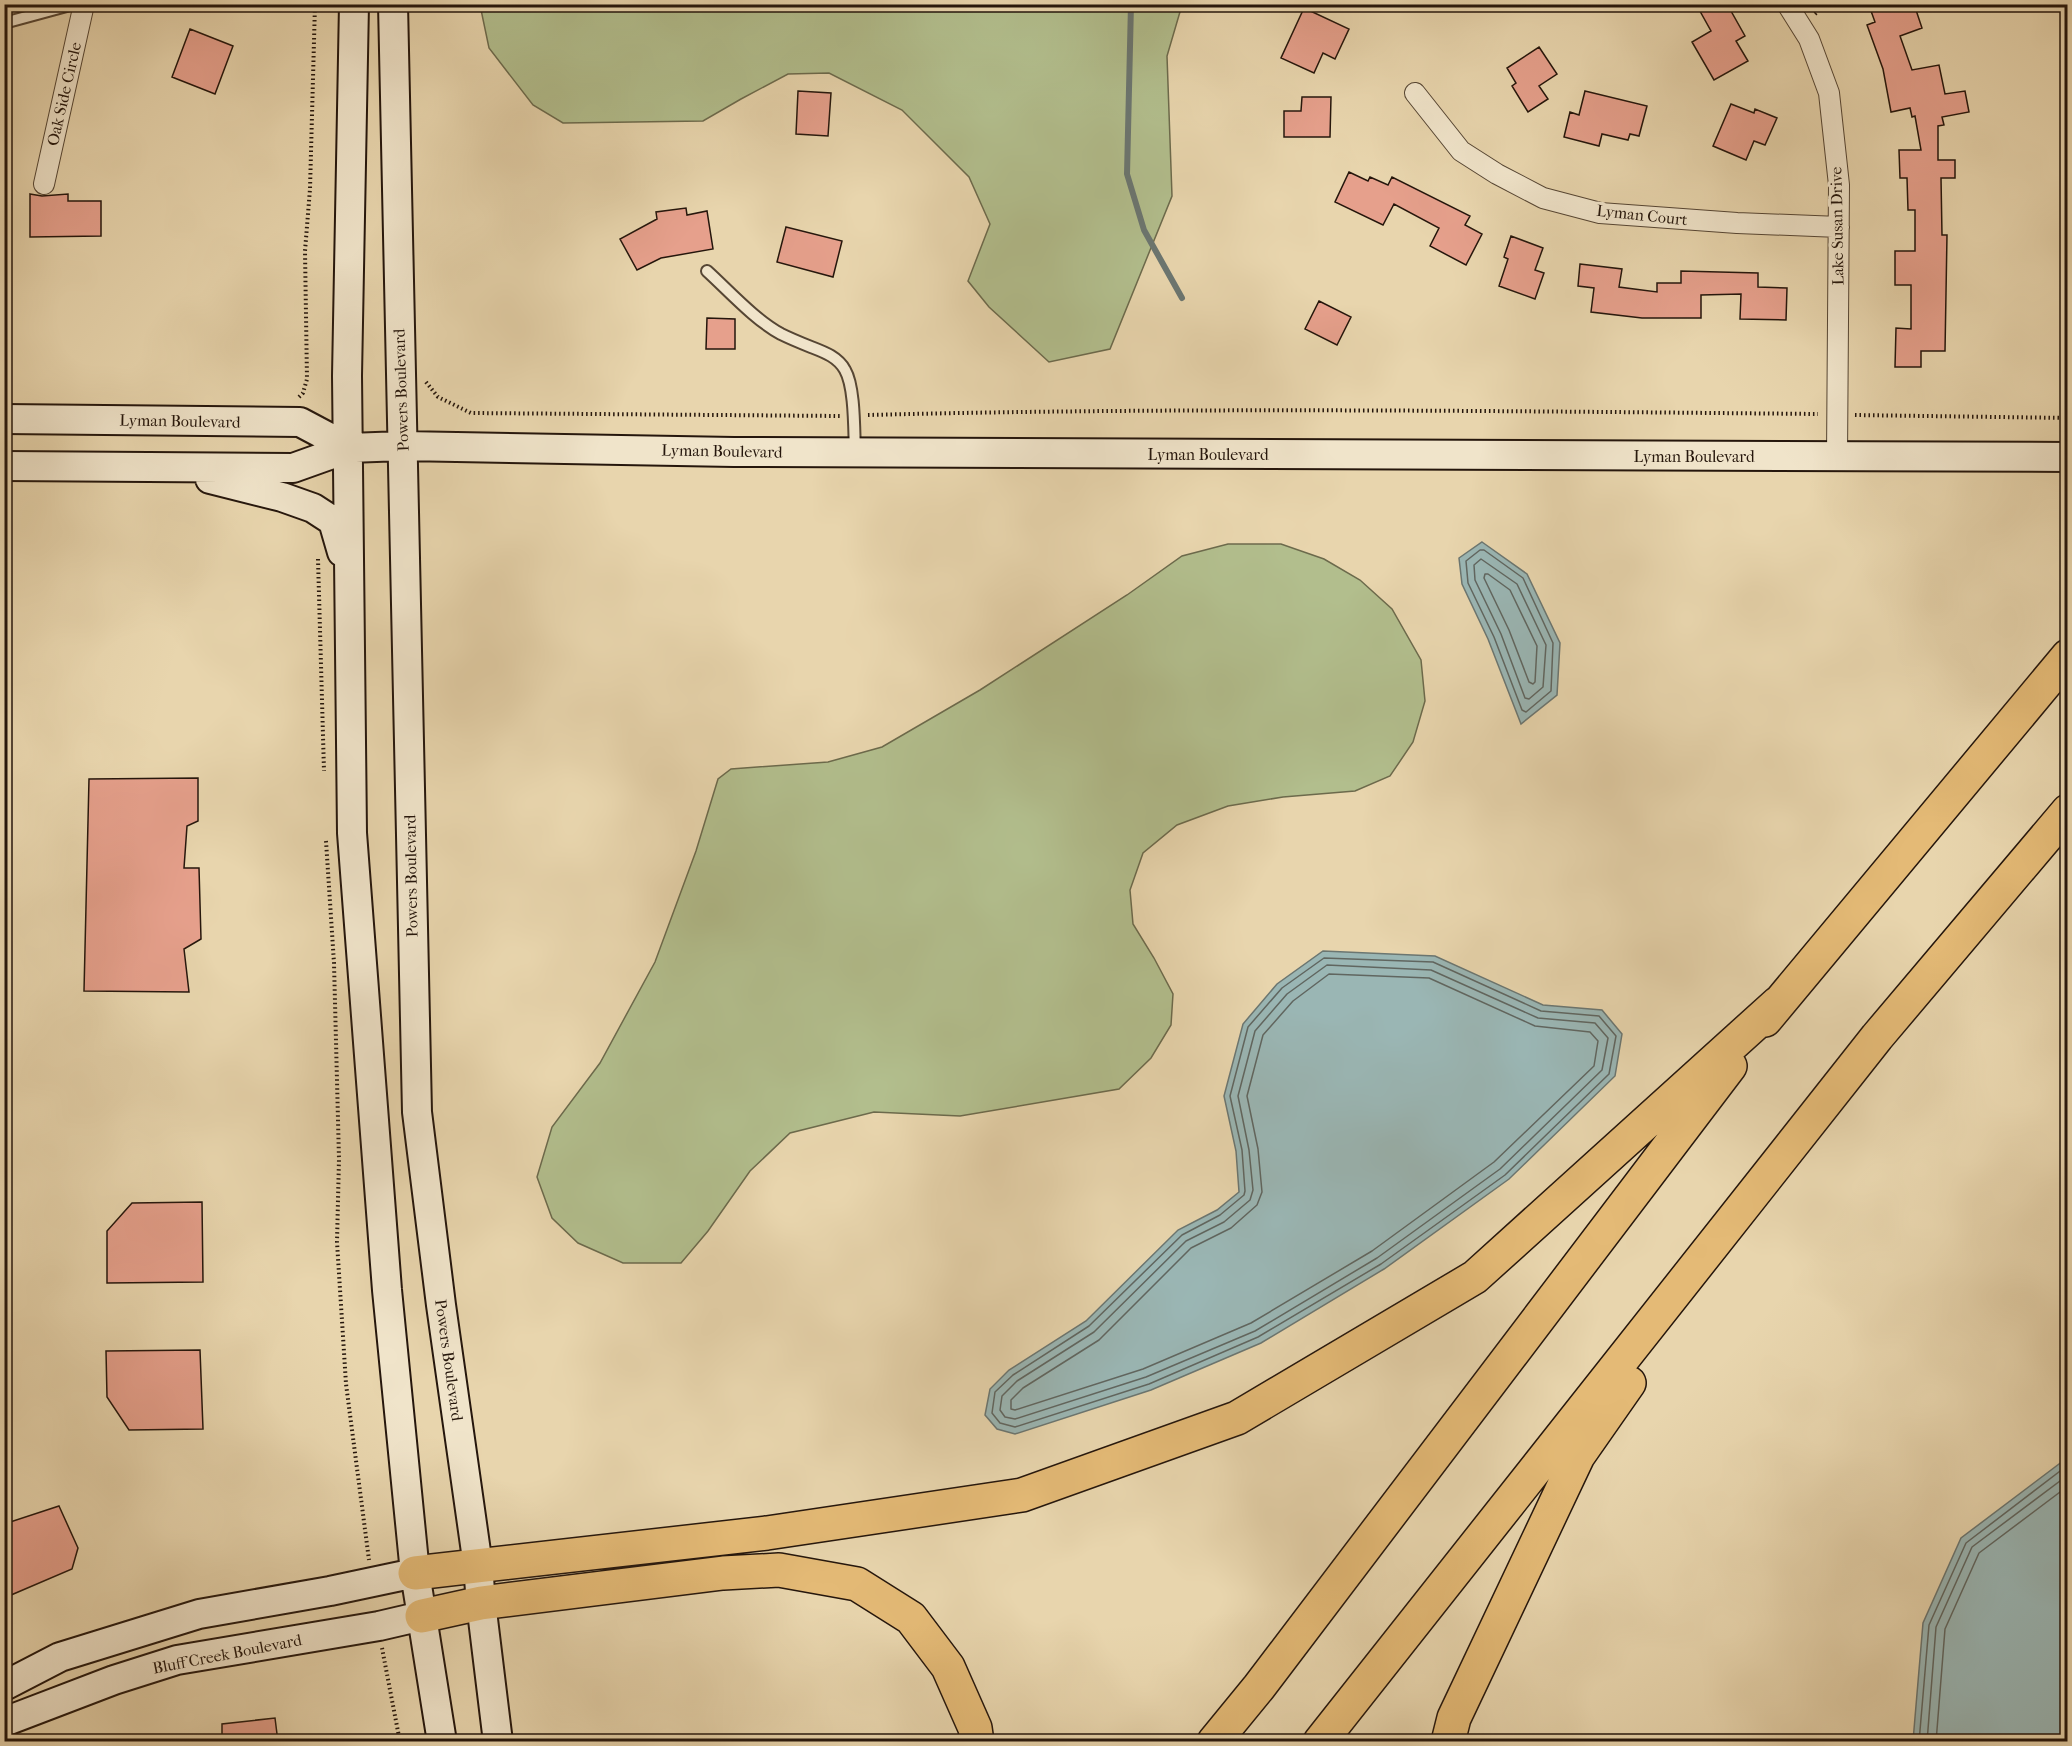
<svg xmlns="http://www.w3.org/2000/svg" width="2072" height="1746" viewBox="0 0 2072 1746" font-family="'IM FELL French Canon',serif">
	<rect width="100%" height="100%" fill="#e8d5ad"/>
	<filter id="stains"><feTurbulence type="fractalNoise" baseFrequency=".00333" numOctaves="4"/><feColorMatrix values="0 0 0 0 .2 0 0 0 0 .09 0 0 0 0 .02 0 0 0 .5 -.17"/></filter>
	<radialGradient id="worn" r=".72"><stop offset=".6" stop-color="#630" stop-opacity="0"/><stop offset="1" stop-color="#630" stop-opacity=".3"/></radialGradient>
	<path fill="#b2be8d" stroke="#6c6a4c" stroke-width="1.5" d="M480,5h702l-15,51 5,140 -62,153 -61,13 -60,-55 -21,-26 22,-57 -21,-47 -67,-67 -73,-37 -41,1 -47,25 -38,22 -140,2 -30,-18 -44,-57z
		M1228,544h53l43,15 36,21 32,29 29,51 4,41 -12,41 -23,34 -35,15 -72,6 -55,9 -51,19 -34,28 -13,37 3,34 21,34 19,36 -2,31 -20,33 -32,31 -159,27 -86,-4 -84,21 -40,38 -42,60 -27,32h-58l-45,-20 -26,-25 -15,-41 15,-50 48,-64 55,-101 41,-111 22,-72 13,-10 97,-7 54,-15 98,-57 147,-95 55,-39z"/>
	<path fill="#9ab6b4" stroke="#6b7671" stroke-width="1.5" d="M1482,542l45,32 33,69 -3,52 -36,29 -33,-85 -26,-55 -3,-26z
		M1323,951l112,5 108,49 59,5 20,24 -7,42 -106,103 -125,90 -123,74 -110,47 -136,44 -18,-5 -12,-14 5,-26 19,-19 77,-49 92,-91 39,-20 22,-18 -3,-41 -12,-55 19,-72 34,-40z
		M2067,1458v283h-154l10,-118 38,-85z"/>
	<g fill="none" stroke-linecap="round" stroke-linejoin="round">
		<path stroke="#606660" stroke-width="1.5" d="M1480,550h4l39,28 30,65 -2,48 -25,21 -4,-2 -28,-73 -26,-54 -2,-22z
			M1481,559l36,25 29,61 -3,42 -14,12 -4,-1 -24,-64 -26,-54 -1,-15z
			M1485,574h3l22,16 27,56 -2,36 -2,2 -4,-2 -20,-52 -25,-52z
			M1324,958l109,4 108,49 58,5 17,20 -7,38 -104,101 -124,89 -123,73 -109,47 -134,43 -15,-4 -8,-10 3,-21 18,-17 76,-49 93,-91 38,-20 24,-20 1,-4 -3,-41 -12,-54 18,-69 34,-39z
			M1327,965l104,5 107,48 57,5 13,15 -6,32 -102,99 -123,89 -122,73 -109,46 -131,42 -10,-2 -5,-7 2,-14 15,-15 77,-49 92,-91 38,-19 26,-22 3,-10 -4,-40 -11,-54 17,-65 32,-37z
			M1329,974l100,4 106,48 55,6 8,9 -4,25 -100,96 -122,89 -121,72 -108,46 -128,41 -4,-1v-9l12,-12 76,-48 92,-92 40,-20 26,-23 5,-13 -4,-43 -11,-53 16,-61 30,-34z
			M1919,1742l10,-117 37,-82 102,-78
			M1927,1742l9,-115 36,-80 96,-72
			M1936,1742l9,-113 34,-76 89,-67"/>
		<path stroke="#6b7671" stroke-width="6" d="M1131,4l-4,170 17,56 38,68"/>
	</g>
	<path fill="#e6a08c" stroke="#25160c" stroke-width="1.5" d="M1696,4h31l18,32 -9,5 12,20 -34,19 -22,-38 19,-11z
		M1889,4h25l8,24 -22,8 12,34 27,-5 6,29 20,-3 4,21 -27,5 2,8 -6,1v34h17v18h-14l1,57h5l-2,116h-24v16h-26l1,-39 15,1v-44h-16v-34h20v-41h-7l-1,-32h-7l-1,-28h22l-6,-34 -3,1 -2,-9 -19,4 -8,-43 -16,-44 8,-3 -4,-11z
		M1304,8l45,21 -14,30 -12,-6 -9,20 -33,-15z
		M190,29l43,17 -18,48 -43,-17z
		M1539,47l18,27 -18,12 9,13 -20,13 -16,-26 4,-3 -9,-15z
		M798,91l33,2 -3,43 -32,-2z
		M1585,91l62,15 -8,30 -9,-2 -2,6 -26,-6 -3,12 -35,-9 6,-25 9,3z
		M1302,97h29l-1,40h-46v-26h17z
		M1731,104l23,9 1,-4 22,9 -12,27 -11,-4 -8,19 -33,-14z
		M1349,172l19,9 2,-4 18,8 4,-8 78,39 -5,9 17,9 -16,31 -36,-19 9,-18 -45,-24 -11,21 -48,-23z
		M30,194l12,2 26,-2v7h33v35l-71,1z
		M686,208l1,7 20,-4 6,38 -52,9 -24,12 -17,-31 37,-20 -1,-7z
		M786,227l56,14 -9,36 -56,-15z
		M1511,236l32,12 -8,22 9,3 -9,26 -36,-13 9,-27 -4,-2z
		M1580,264l42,5 -3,18 38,5v-9h24v-12l77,2v14l29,1 -1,32 -46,-1 1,-25 -40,1v23h-59l-51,-6 3,-24 -16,-2z
		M1319,301l32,16 -14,28 -32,-16z
		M707,318l28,1v30h-29z
		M198,778v43l-11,5 -3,42h15l2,71 -17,10 5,43 -105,-1 5,-212z
		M202,1202l1,80 -96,1v-52l25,-28z
		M200,1350l3,79 -74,1 -22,-33 -1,-46z
		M59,1506l19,42 -6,21 -68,29v-74z
		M275,1718l3,24h-56v-18z"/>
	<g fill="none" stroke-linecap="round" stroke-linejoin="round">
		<g stroke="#564634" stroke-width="14">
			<path id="lane" d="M4,23l70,-19
				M707,271c22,20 48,49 74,63 10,5 20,9 30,13 13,5 27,10 34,23 10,17 9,61 10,82"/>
		</g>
		<g stroke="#564634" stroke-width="22">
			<path id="street" d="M1787,4l22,35 20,54 10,92 -2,272
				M1415,93l46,58 36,23 46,24 57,15 137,10 102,4
				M44,184l40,-180"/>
		</g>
		<g stroke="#25160c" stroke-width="32">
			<path id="secondary" d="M354,4l-7,372 5,457 35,457 28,283 27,169
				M393,4l24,1108 24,193 37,261 3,37 17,139
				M4,419l296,3 49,26
				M4,466l289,2 56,-20 54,-2 331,6 1334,5
				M210,479l72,18 31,11 20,13 9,31
				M4,1686l56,-29 139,-43 131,-23 85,-18
				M4,1722l110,-42 63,-20 202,-34 43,-10"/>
		</g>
		<g stroke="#25160c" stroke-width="36">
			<path id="highway" d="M1765,1020l303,-364
				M415,1573l352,-40 255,-38 215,-77 238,-141 303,-274
				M422,1616l59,-13 242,-30 56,-3 78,14 54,34 37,49 27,61 2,14
				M1214,1742l45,-55 471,-621
				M1320,1742l557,-705 191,-226
				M1448,1742l6,-24 124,-262 51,-73"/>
		</g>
		<path stroke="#25160c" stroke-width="4" stroke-dasharray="1.5 3" stroke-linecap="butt" d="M1815,14l10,-10
			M426,382l12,15 33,16 369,3
			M299,397l4,-4 4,-14 -2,-128 5,-62 5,-185
			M868,415c317,-8 633,-4 950,-1
			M1855,415l213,3
			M318,559l6,212
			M326,841l8,122 5,196 -2,83 9,142 23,176
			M382,1648l18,94"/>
		<use href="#lane" stroke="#f0e4ca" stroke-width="10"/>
		<use href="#street" stroke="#f0e4ca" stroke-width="20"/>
		<use href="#secondary" stroke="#f0e4ca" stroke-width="28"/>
		<use href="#highway" stroke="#e4ba76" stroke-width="33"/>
	</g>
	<g text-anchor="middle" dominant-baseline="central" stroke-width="6" stroke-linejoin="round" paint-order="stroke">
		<g font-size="16" fill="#25160c" stroke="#f0e4ca">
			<text transform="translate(64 94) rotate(-77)">Oak Side Circle</text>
			<text transform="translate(1642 215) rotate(6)">Lyman Court</text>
			<text transform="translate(1837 226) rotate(-91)">Lake Susan Drive</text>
			<text transform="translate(401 390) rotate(-92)">Powers Boulevard</text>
			<text transform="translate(180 421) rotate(1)">Lyman Boulevard</text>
			<text transform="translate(722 451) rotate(1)">Lyman Boulevard</text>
			<text x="1208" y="454">Lyman Boulevard</text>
			<text x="1694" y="456">Lyman Boulevard</text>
			<text transform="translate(411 876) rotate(-91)">Powers Boulevard</text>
			<text transform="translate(449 1360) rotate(82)">Powers Boulevard</text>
			<text transform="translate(227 1654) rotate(-11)">Bluff Creek Boulevard</text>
		</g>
	</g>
	<rect width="2072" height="1746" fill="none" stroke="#e8d5ad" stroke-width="24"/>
	<rect x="6" y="6" width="2060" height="1734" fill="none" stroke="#25160c" stroke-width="3"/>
	<rect x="12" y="12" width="2048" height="1722" fill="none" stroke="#25160c" stroke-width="1.5"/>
	<rect width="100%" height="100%" filter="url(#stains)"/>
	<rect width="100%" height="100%" fill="url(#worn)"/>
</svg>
